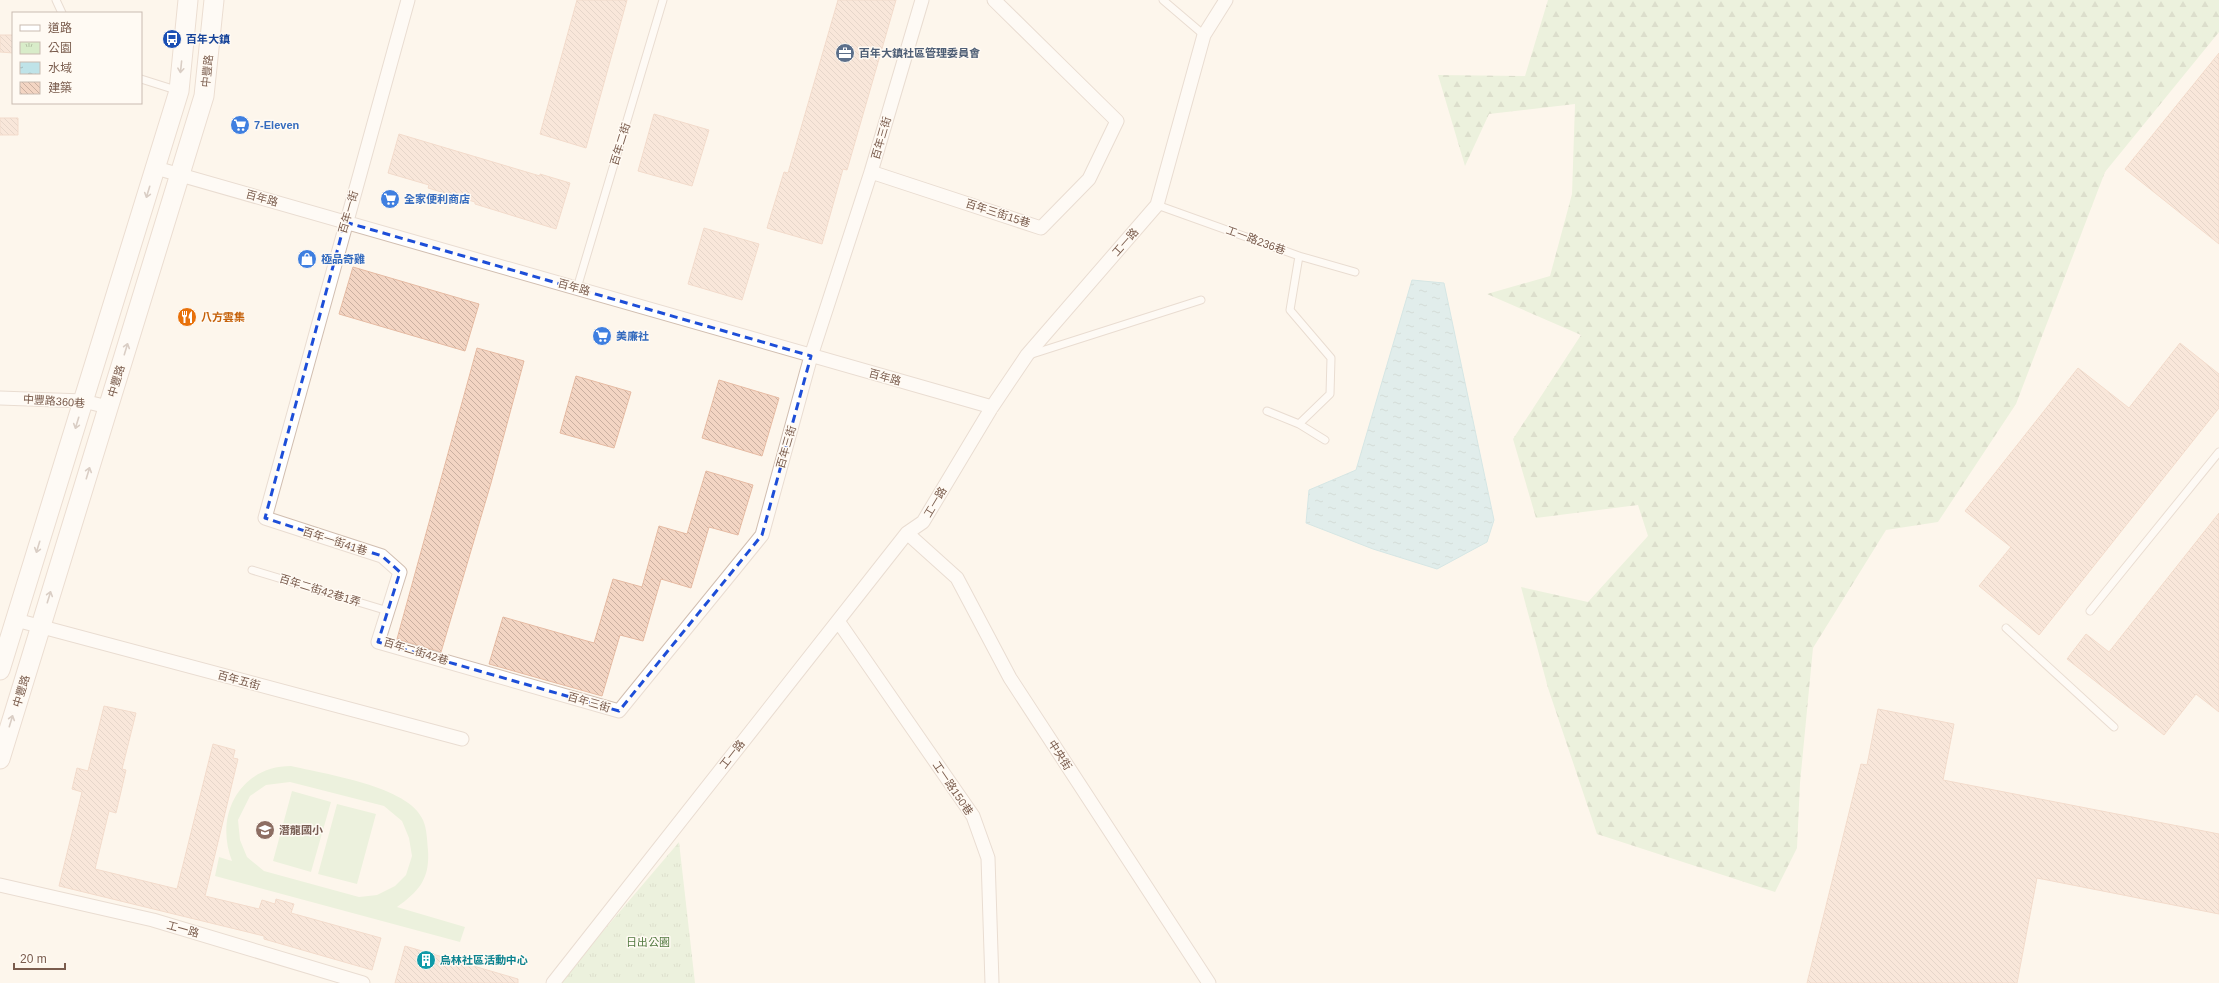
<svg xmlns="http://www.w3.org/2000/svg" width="2219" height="983" viewBox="0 0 2219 983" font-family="Arial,'Noto Sans TC',sans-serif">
	<defs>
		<pattern id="forest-firs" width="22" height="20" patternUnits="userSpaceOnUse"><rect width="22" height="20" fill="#d8ecc9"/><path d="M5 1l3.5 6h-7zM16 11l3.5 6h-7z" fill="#b4c2a5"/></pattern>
		<pattern id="park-tufts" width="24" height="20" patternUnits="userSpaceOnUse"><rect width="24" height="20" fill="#d8ecc9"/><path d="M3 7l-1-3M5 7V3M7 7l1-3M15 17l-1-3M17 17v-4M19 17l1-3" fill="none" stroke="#b4c2a5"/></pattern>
		<pattern id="water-ripples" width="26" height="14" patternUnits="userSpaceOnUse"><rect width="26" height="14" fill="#bfe3e8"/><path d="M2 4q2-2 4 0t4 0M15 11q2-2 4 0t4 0" fill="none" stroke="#a0bbbe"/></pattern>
		<pattern id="building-back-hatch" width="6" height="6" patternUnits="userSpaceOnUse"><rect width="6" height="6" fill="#f3d5c3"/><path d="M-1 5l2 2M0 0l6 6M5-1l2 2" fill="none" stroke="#cab0a1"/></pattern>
	</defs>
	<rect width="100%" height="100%" fill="#fdf6ec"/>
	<path fill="#d8ecc9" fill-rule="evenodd" d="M291,766c33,8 118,20 132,54 4,9 4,20 5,30 2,29 -9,41 -31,57l68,20 -5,15 -245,-66 4,-19 13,4c-18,-46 8,-95 59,-95zM290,782l94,24 18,15 7,17 3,18 -6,19 -11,11 -18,9 -18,2 -95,-26 -17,-14 -7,-17 -2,-20 12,-24 16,-11z
		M292,791l39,11 -20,70 -38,-11z
		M337,804l39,10 -19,70 -39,-10z"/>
	<path fill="url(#forest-firs)" d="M1548,0h671v32l-114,140 -89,232 -78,118 -52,8 -73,118 -13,135 -3,65 -22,44 -178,-58 -49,-146 -27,-101 67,15 60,-66 -10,-31 -102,13 -23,-79 68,-104 -94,-41 63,-18 22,-82 3,-90 -86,10 -24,52 -27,-91 87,1z"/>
	<path fill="url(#park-tufts)" d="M679,842l16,141h-136z"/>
	<path fill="url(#water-ripples)" stroke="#a5d3da" d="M1412,280l32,3 50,237 -7,22 -50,27 -64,-20 -67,-26 3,-33 47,-20z"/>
	<path fill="url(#building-back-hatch)" stroke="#e6bba3" d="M577,0h50l-41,148 -46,-14z
		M838,0h58l-49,170 -4,-1 -21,75 -55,-16 17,-56 4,1z
		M0,35h13v18l-13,-1z
		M2219,53v191l-94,-75z
		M654,114l55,16 -17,56 -54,-15z
		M0,118h18v17h-18z
		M399,134l141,42v-2l30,9 -14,46 -81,-25v-2l-47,-14 1,-3 -41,-12z
		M704,228l55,16 -17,56 -54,-16z
		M353,267l126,37 -14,47 -126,-37z
		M2180,343l39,31v34l-180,227 -60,-49 32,-39 -46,-36 113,-143 51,40z
		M477,348l47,13 -33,122 -50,169 -44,-13z
		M576,376l55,16 -17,56 -54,-15z
		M719,380l60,18 -17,58 -60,-18z
		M706,471l47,14 -15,50 -29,-8 -18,61 -30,-9 -18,62 -23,-6 -18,61 -113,-32 14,-47 91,26 19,-64 29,8 17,-61 28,8z
		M2219,513v199l-23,-18 -32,41 -97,-76 19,-25 23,18z
		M104,706l32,7 -14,56 4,1 -10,43 -7,-2 -14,58 82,20 36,-145 22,6 -2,8 5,1 -33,137 54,13 3,-9 13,4 1,-5 18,5 -3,9 90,25 -9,32 -108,-31v-3l-205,-50 23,-94 -10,-3 5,-21 11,3z
		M1878,709l76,15 -11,56 276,54v80l-182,-36 -20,105h-210l54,-219 6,1z
		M405,946l113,33v4h-123z"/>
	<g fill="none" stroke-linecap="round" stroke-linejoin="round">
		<g stroke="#d1beb0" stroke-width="9">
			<path id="service" d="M56,0l6,13
				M1163,0l41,35
				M141,79l38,12
				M1157,205l142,51 56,16
				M1299,256l-9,54 41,48 -1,36 -31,30 26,16
				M577,288l86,-288
				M1029,355l172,-55
				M1267,411l32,13
				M252,570l136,41
				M2090,611l129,-159
				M2006,628l108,99"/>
		</g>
		<g stroke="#d1beb0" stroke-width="15">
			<path id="minor" d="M408,0l-143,518 117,38 18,16 -22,70 241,69 143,-176 49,-179 60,-184 51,-172
				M156,168l836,239
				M871,172l170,56 48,-49 28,-58 -123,-121
				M0,398l83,3 25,6
				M907,533l50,45 53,100 199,305
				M16,620l446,119
				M838,621l135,195 15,42 4,125
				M0,885l153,35 210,63
				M553,983l354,-450 16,-11 69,-115 35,-52 130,-150 47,-170 22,-35"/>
		</g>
		<g stroke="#d6c0b0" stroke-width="21">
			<path id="secondary" d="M0,670l179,-579 9,-91
				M0,759l204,-663 10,-96"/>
		</g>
		<use href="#service" stroke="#fff" stroke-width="7"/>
		<use href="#minor" stroke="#fff" stroke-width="13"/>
		<use href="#secondary" stroke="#fff" stroke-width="19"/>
	</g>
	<defs><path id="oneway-shaft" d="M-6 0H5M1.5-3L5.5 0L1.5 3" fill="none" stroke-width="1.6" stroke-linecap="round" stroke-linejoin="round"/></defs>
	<g stroke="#af9d94">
		<use href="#oneway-shaft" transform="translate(181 67) rotate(96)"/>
		<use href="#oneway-shaft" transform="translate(148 192) rotate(107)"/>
		<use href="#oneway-shaft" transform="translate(126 349) rotate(-73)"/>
		<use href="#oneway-shaft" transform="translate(77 423) rotate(107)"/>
		<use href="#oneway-shaft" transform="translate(88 473) rotate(-73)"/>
		<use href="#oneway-shaft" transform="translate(38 547) rotate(107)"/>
		<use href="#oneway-shaft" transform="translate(49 597) rotate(-73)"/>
		<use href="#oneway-shaft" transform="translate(11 721) rotate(-73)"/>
	</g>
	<path d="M0 0H2219V983H0ZM345,222l466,134 -49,179 -143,176 -241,-69 22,-70 -18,-16 -117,-38z" fill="#fdf6ec" fill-opacity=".55" fill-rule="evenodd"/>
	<path fill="none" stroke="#1d4ed8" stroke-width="3" stroke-dasharray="8 5" stroke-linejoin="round" d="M345,222l466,134 -49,179 -143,176 -241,-69 22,-70 -18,-16 -117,-38z"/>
	<defs>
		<g id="bus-disc" transform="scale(1)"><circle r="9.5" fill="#1a4fb4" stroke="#fffaf3"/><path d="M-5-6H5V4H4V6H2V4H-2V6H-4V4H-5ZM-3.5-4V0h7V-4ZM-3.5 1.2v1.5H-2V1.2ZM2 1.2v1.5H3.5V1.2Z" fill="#fff"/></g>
		<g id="office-disc" transform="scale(1)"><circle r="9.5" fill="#5c6f8a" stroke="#fffaf3"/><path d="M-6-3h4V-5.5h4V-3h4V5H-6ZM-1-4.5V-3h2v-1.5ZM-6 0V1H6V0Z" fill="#fff"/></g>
		<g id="supermarket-disc" transform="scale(1)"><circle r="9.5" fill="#3f7fe0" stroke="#fffaf3"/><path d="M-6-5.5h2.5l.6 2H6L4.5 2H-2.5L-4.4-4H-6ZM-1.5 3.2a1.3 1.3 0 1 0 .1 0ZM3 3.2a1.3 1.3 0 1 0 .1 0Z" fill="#fff"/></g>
		<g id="shop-disc" transform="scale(1)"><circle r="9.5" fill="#3f7fe0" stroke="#fffaf3"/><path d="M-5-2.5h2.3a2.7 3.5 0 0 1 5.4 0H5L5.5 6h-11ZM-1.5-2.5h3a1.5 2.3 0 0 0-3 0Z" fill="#fff"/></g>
		<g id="restaurant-disc" transform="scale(1)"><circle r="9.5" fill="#e8710a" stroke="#fffaf3"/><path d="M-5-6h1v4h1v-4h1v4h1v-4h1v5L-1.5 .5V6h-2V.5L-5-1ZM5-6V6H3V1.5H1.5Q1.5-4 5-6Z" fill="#fff"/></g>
		<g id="school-disc" transform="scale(1)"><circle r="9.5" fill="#8d6e63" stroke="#fffaf3"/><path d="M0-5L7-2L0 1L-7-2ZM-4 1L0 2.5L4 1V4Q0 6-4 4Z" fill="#fff"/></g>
		<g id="building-disc" transform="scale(1)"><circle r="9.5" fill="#0f9aa8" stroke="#fffaf3"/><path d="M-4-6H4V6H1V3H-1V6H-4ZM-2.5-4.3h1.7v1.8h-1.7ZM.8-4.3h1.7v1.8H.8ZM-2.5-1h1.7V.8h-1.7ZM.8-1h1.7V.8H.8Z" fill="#fff"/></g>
	</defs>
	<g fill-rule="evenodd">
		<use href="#bus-disc" x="172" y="39"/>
		<use href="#office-disc" x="845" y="53"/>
		<use href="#supermarket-disc" x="240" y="125"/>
		<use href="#supermarket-disc" x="390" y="199"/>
		<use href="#shop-disc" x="307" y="259"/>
		<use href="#restaurant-disc" x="187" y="317"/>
		<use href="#supermarket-disc" x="602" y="336"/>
		<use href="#school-disc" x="265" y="830"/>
		<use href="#building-disc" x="426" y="960"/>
	</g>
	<g text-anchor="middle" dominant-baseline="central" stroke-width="3" stroke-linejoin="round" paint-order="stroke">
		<g font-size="11" font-weight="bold" fill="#164399" stroke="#fffaf3" text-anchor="start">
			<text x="186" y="39">百年大鎮</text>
		</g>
		<g font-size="11" font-weight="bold" fill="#4e5e75" stroke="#fffaf3" text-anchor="start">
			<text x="859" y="53">百年大鎮社區管理委員會</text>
		</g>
		<g font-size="11" fill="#7a5c4d" stroke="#fffaf3">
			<text transform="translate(207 71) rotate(-84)">中豐路</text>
			<text transform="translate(881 138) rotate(-74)">百年三街</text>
			<text transform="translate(620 144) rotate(-73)">百年二街</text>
			<text transform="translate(262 198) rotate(16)">百年路</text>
			<text transform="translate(348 212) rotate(-74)">百年一街</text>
			<text transform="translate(998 213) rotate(18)">百年三街15巷</text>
			<text transform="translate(1256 240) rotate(20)">工一路236巷</text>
			<text transform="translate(1125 242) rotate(-49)">工一路</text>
			<text transform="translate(574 287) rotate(16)">百年路</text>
			<text transform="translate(885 377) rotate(16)">百年路</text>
			<text transform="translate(116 381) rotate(-73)">中豐路</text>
			<text transform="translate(54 401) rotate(4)">中豐路360巷</text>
			<text transform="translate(786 447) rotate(-74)">百年三街</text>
			<text transform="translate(935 502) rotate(-59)">工一路</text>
			<text transform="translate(335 541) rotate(18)">百年一街41巷</text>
			<text transform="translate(320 590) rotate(17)">百年二街42巷1弄</text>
			<text transform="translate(416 651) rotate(17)">百年二街42巷</text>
			<text transform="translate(239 680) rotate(15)">百年五街</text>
			<text transform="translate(21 691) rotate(-73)">中豐路</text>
			<text transform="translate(589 702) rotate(16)">百年三街</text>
			<text transform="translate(732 754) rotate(-52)">工一路</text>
			<text transform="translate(1060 755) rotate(57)">中央街</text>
			<text transform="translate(953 788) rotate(56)">工一路150巷</text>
			<text transform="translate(183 929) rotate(16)">工一路</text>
		</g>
		<g font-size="11" font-weight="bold" fill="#366cbe" stroke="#fffaf3" text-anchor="start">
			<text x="254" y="125">7-Eleven</text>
			<text x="404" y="199">全家便利商店</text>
			<text x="321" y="259">極品奇雞</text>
			<text x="616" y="336">美廉社</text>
		</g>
		<g font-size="11" font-weight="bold" fill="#c56008" stroke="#fffaf3" text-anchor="start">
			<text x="201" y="317">八方雲集</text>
		</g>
		<g font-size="11" font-weight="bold" fill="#785e54" stroke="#fffaf3" text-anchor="start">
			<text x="279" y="830">潛龍國小</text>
		</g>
		<g font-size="11" fill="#537a41" stroke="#fffaf3">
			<text x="648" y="942">日出公園</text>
		</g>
		<g font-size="11" font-weight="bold" fill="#0d838f" stroke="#fffaf3" text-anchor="start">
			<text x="440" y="960">烏林社區活動中心</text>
		</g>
	</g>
	<rect x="12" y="12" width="130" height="92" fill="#fffaf3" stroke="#cabbb1"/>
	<rect x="20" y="25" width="20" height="6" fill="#ffffff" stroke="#cabbb1"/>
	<text x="48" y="32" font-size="12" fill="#7a5c4d">道路</text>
	<rect x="20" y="42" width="20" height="12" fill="url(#park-tufts)" stroke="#cabbb1"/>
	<text x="48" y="52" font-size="12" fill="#7a5c4d">公園</text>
	<rect x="20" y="62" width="20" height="12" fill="url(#water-ripples)" stroke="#cabbb1"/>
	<text x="48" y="72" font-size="12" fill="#7a5c4d">水域</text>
	<rect x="20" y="82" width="20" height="12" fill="url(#building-back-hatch)" stroke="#cabbb1"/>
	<text x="48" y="92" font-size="12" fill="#7a5c4d">建築</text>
	<path d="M14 963v6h51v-6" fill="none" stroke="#7a5c4d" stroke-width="2"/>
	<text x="20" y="963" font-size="12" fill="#7a5c4d" stroke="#fffaf3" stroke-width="3" paint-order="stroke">20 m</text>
</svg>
